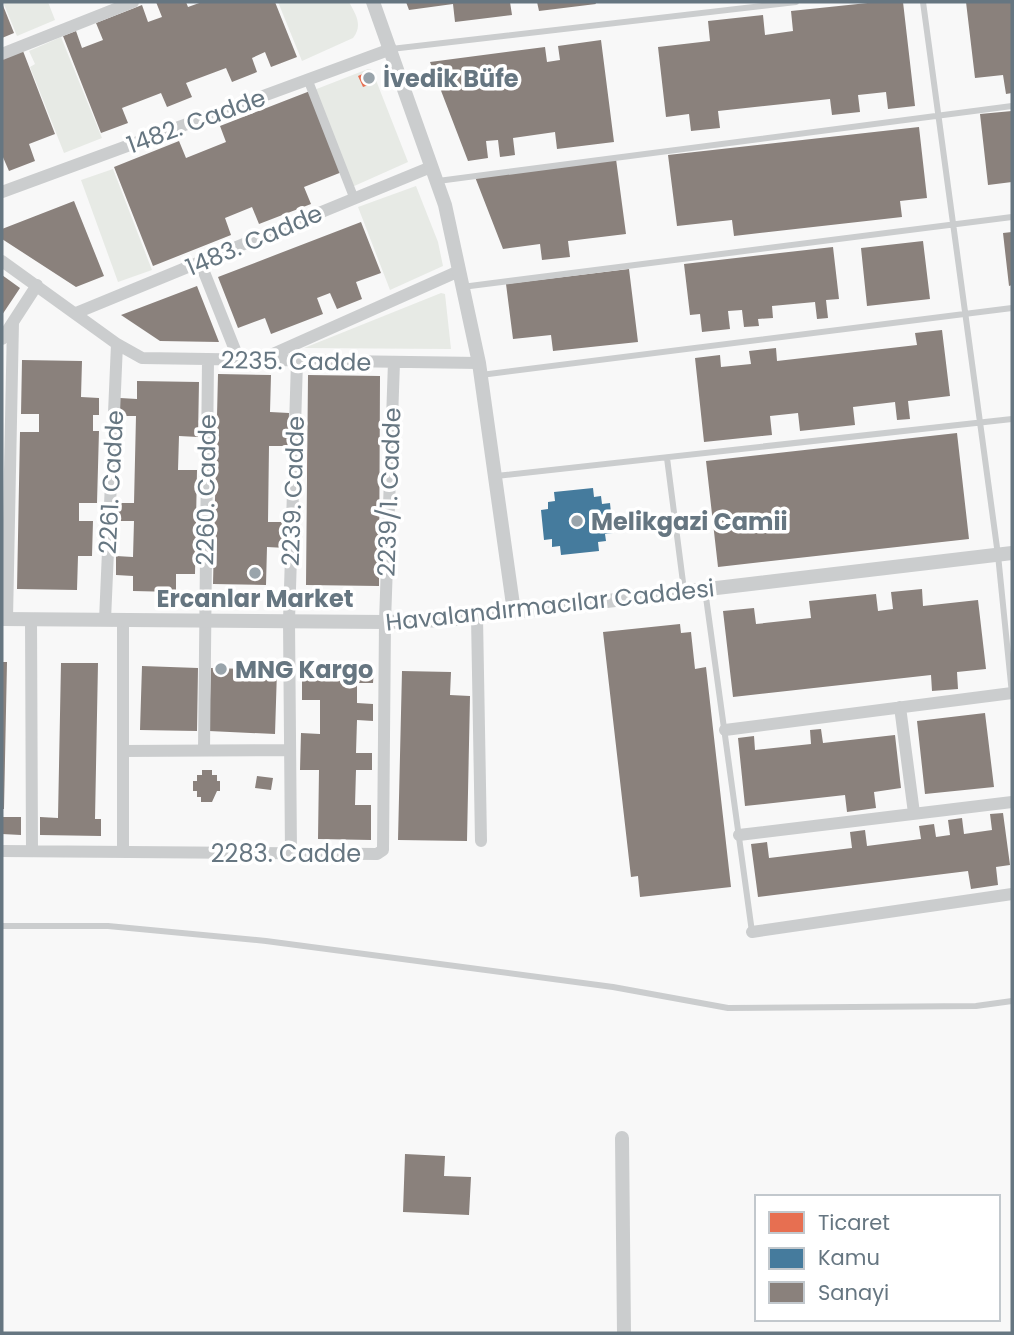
<svg xmlns="http://www.w3.org/2000/svg" width="1014" height="1335" viewBox="0 0 1014 1335" font-family="Poppins,sans-serif">
	<rect width="100%" height="100%" fill="#f8f8f8"/>
	<path fill="#e7eae5" d="M3,2h45l7,18 -38,16z
		M278,2h71c7,13 14,23 4,36l-51,23z
		M61,37l41,101 -38,15 -34,-86 5,-3 -6,-13z
		M368,69l4,1 36,92 -56,25 -38,-97z
		M113,169l39,101 -34,12 -37,-102z
		M416,186l22,56 5,24 -53,24 -32,-83z
		M441,293l4,1 6,55 -147,-1z"/>
	<path fill="#e76f51" d="M369,71l5,12 -11,4 -5,-11z
		M308,446h15l-1,34h-15z"/>
	<path fill="#457b9d" d="M593,488l1,9 7,-1 1,8 8,-1 3,30 -8,1 1,7 -8,1 1,9 -38,4 -1,-9 -8,1v-8l-8,1 -3,-30 7,-1v-7l7,-1 -1,-9z"/>
	<path fill="#8a817c" d="M156,2h30l2,5 14,-5h73l22,55 -26,10 -6,-15 -13,6 5,14 -25,10 -6,-14 -40,15 6,14 -25,10 -6,-14 -39,15 6,15 -27,10 -38,-97 13,-5 6,17 21,-8 -7,-17 46,-18 6,17 14,-5z
		M406,2h104l2,13 -57,7 -2,-18 -44,6z
		M537,2h58l1,2 -57,7z
		M877,2h26l12,104 -27,3 -2,-17 -28,3 2,17 -28,3 -2,-16 -112,12 2,17 -29,3 -2,-17 -23,3 -8,-70 52,-6 -2,-20 55,-6 2,20 28,-4 -2,-20z
		M966,2h46v91l-6,1 -3,-19 -28,3z
		M2,3l12,30 -12,5z
		M601,40l13,102 -57,7 -2,-17 -42,6 2,17 -15,2 -2,-17 -12,1 2,17 -20,3 -38,-99 115,-15 2,15 13,-2 -2,-14z
		M23,51l32,83 -26,10 6,17 -26,10 -7,-16v-96z
		M310,91l32,81 -38,15 7,17 -52,20 -7,-17 -27,11 6,17 -78,31 -39,-99 65,-26 7,17 40,-16 -6,-16z
		M1012,111v71l-24,3 -8,-71z
		M919,127l8,71 -27,3 2,16 -168,19 -2,-16 -55,6 -9,-71z
		M616,159l10,75 -58,7 2,16 -28,3 -2,-16 -37,5 -28,-72z
		M74,201l30,75 -28,11 -74,-48v-10z
		M361,222l20,51 -25,9 6,17 -25,10 -7,-16 -13,5 6,16 -52,20 -6,-16 -27,10 -20,-51z
		M1012,232v53l-3,1 -6,-53z
		M923,241l7,58 -63,7 -6,-58z
		M833,247l6,52 -13,1 2,18 -11,1 -2,-17 -43,4 1,12 -15,1 1,7 -15,1 -2,-17 -14,1 2,18 -28,3 -2,-18 -10,1 -6,-51z
		M629,269l9,73 -85,9 -2,-16 -38,4 -7,-55z
		M2,275l18,13 -18,27z
		M197,286l22,56 -59,-1 -39,-26z
		M942,330l8,66 -42,5 2,18 -13,1 -2,-18 -42,5 2,18 -55,6 -2,-18 -28,3 2,19 -68,7 -9,-84 25,-3 1,12 30,-3 -2,-13 27,-3 1,13 140,-16 -2,-12z
		M22,360l60,1 -1,36 18,1v17h-6v16h6l-2,72h-18v18h14l-1,35h-14l-1,34 -60,-1 3,-157h19v-18h-18z
		M218,374l53,1 -1,37 19,1 -1,33h-19l-1,76h18v26l-19,-1 -1,38 -53,-1z
		M308,375l72,1 -1,210 -73,-1z
		M137,381l62,1 -1,55 -19,-1 -1,34h19l-2,104h-19v18l-43,-1v-15l-17,-1v-19l17,1 1,-36h-17l1,-18h16l2,-87h-17l1,-18 17,1z
		M957,433l12,106 -251,28 -12,-106z
		M922,589l1,17 55,-6 8,69 -29,3 1,17 -26,2 -1,-16 -198,22 -10,-86 31,-3 2,16 55,-6 -2,-17 67,-7 2,17 15,-2 -2,-17z
		M680,624l1,9 10,-1 4,37 11,-2 25,220 -91,10 -2,-21 -7,1 -28,-245z
		M2,662h5l-3,147h-2z
		M61,663h37l-3,156h6v17l-61,-1v-18l18,1z
		M142,666l56,2 -1,63 -57,-1z
		M302,666l72,1 -1,16h-16v20l16,1v17l-16,-1 -1,33h16v17h-16l-1,35h16v35l-53,-1 1,-69h-19l1,-37 19,1v-34h-18z
		M211,668l66,2 -2,64 -66,-3z
		M402,671l49,1 -1,23 20,1 -3,145 -69,-1z
		M985,713l9,74 -69,7 -8,-73z
		M821,729l2,14 72,-8 6,53 -27,4 2,16 -29,4 -2,-17 -100,11 -7,-68 16,-2 1,14 56,-6 -1,-14z
		M202,770h10v5h5v6h3v10h-3l-5,11h-11v-5h-4v-6h-4v-10h4v-6h5z
		M257,776l16,2 -2,12 -16,-2z
		M1003,813l7,52 -14,2 2,18 -27,4 -3,-18 -210,26 -7,-53 16,-2 2,16 83,-10 -2,-16 15,-2 2,16 54,-7 -2,-13 15,-2 2,13 14,-2 -2,-15 14,-2 2,16 28,-4 -2,-16z
		M2,817h19v18l-19,-1z
		M405,1154l40,2 -1,20 27,1 -2,38 -66,-3z"/>
	<g fill="none" stroke-linecap="round" stroke-linejoin="round">
		<path stroke="#cbcdce" stroke-width="6" d="M923,2l75,553 14,139
			M391,49l405,-47
			M438,181l574,-75
			M462,287l550,-70
			M481,375l531,-67
			M667,458l17,132
			M496,476l516,-57
			M705,590l47,342
			M2,926h106l158,15 347,46 115,21 248,-2 36,-5"/>
		<path stroke="#cbcdce" stroke-width="9" d="M308,80l46,118"/>
		<path stroke="#cbcdce" stroke-width="12" d="M2,54l131,-52
			M2,192l389,-143
			M2,261l115,83 25,14 337,5
			M200,262l39,98
			M76,313l355,-146
			M2,339l35,-54
			M264,358l195,-87
			M477,617l4,224
			M7,619l6,-297
			M31,619l1,232
			M105,620l12,-276
			M123,620v232
			M900,707l14,106
			M725,730l287,-37
			M204,750l4,-390
			M123,751l167,-1
			M739,835l273,-33
			M2,851l375,3 6,-4 2,-228 9,-260
			M291,853l-2,-232 8,-260
			M752,932l260,-38"/>
		<path stroke="#cbcdce" stroke-width="14" d="M373,2l72,203 34,158 35,249
			M2,619l383,3 62,-2 565,-67
			M622,1138l2,195"/>
	</g>
	<g fill="#99a4ab" stroke="#fff" stroke-width="2.5">
		<circle cx="369" cy="78" r="7"/>
		<circle cx="577" cy="521" r="7"/>
		<circle cx="255" cy="573" r="7"/>
		<circle cx="221" cy="669" r="7"/>
	</g>
	<g text-anchor="middle" dominant-baseline="central" stroke-width="7" stroke-linejoin="round" paint-order="stroke">
		<g font-size="24" font-weight="bold" fill="#667681" stroke="#fff" text-anchor="start">
			<text x="383" y="78">İvedik Büfe</text>
			<text x="591" y="521">Melikgazi Camii</text>
			<text x="255" y="598" text-anchor="middle">Ercanlar Market</text>
			<text x="235" y="669">MNG Kargo</text>
		</g>
		<g font-size="24" fill="#667681" stroke="#fff">
			<text transform="translate(196 121) rotate(-20)">1482. Cadde</text>
			<text transform="translate(254 240) rotate(-23)">1483. Cadde</text>
			<text transform="translate(296 361) rotate(1)">2235. Cadde</text>
			<text transform="translate(111 482) rotate(-87)">2261. Cadde</text>
			<text transform="translate(206 490) rotate(-89)">2260. Cadde</text>
			<text transform="translate(293 491) rotate(-88)">2239. Cadde</text>
			<text transform="translate(389 492) rotate(-88)">2239/1. Cadde</text>
			<text transform="translate(550 605) rotate(-6)">Havalandırmacılar Caddesi</text>
			<text x="286" y="853">2283. Cadde</text>
		</g>
	</g>
	<rect width="1014" height="1335" fill="none" stroke="#667681" stroke-width="7"/>
	<rect x="755" y="1195" width="245" height="126" fill="#ffffff" stroke="#c2c8cd" stroke-width="2"/>
	<rect x="769" y="1212" width="35" height="21" fill="#e76f51" stroke="#c2c8cd" stroke-width="2"/>
	<text x="818" y="1230" font-size="21" fill="#667681">Ticaret</text>
	<rect x="769" y="1248" width="35" height="21" fill="#457b9d" stroke="#c2c8cd" stroke-width="2"/>
	<text x="818" y="1265" font-size="21" fill="#667681">Kamu</text>
	<rect x="769" y="1282" width="35" height="21" fill="#8a817c" stroke="#c2c8cd" stroke-width="2"/>
	<text x="818" y="1300" font-size="21" fill="#667681">Sanayi</text>
</svg>
